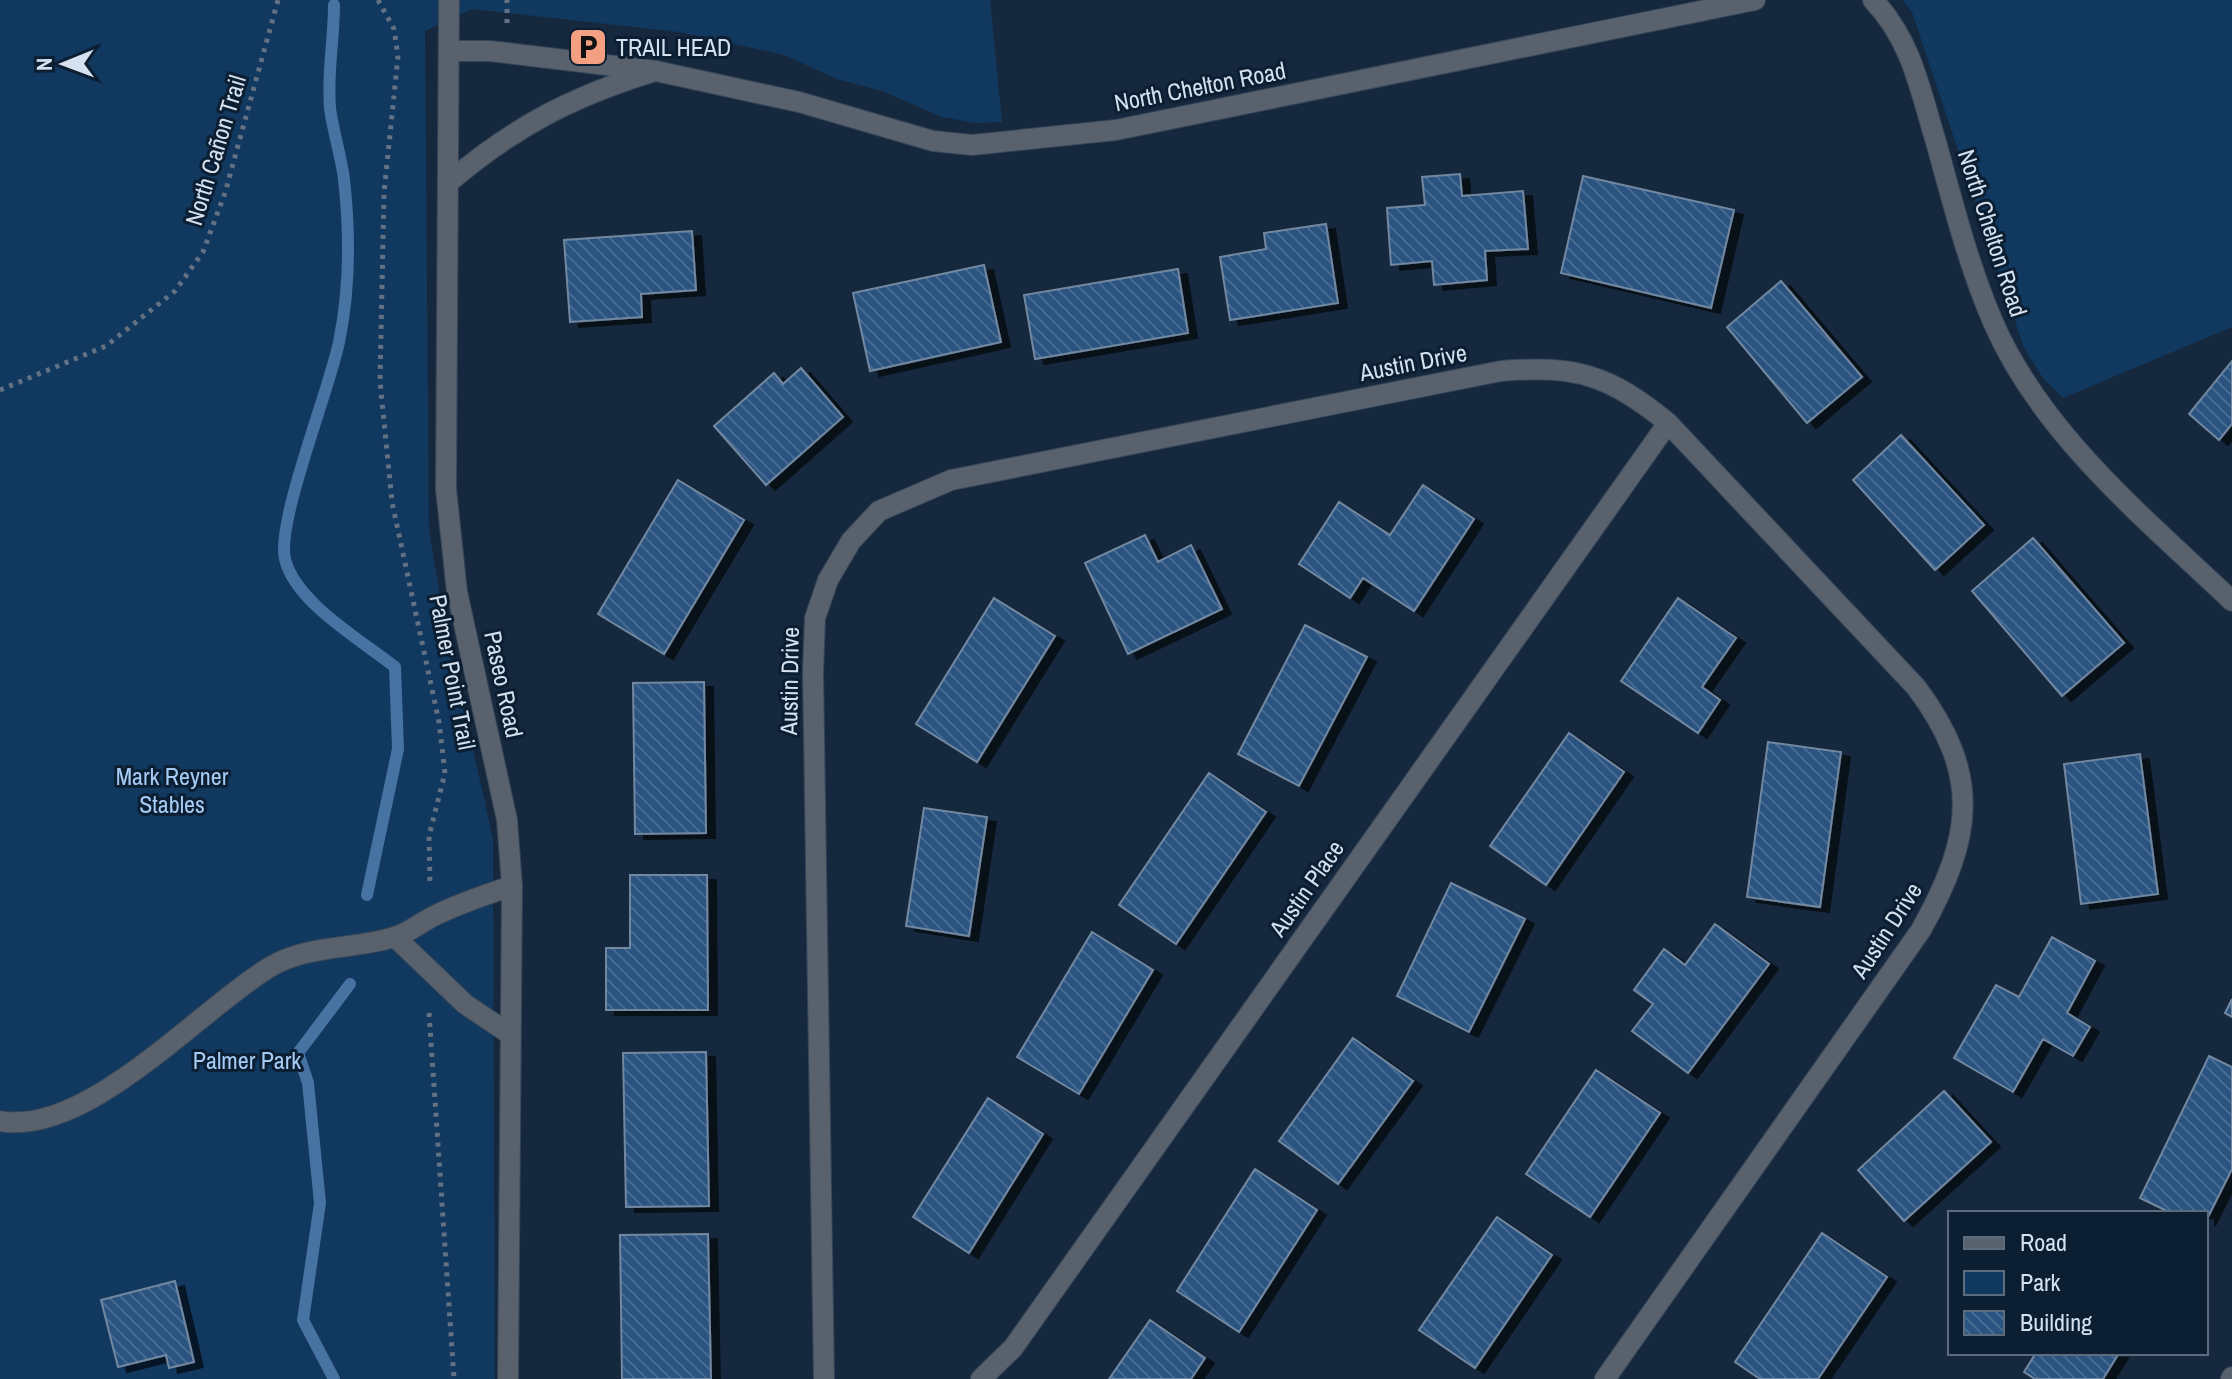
<svg xmlns="http://www.w3.org/2000/svg" width="2232" height="1379" viewBox="0 0 2232 1379" font-family="'Archivo Narrow',sans-serif">
	<defs>
		<pattern id="building-back-hatch" width="6" height="6" patternUnits="userSpaceOnUse" patternTransform="scale(2)"><rect width="6" height="6" fill="#295380"/><path d="M-1 5l2 2M0 0l6 6M5-1l2 2" fill="none" stroke="#476b92"/></pattern>
		<filter id="shadow"><feDropShadow dx="9" dy="5" stdDeviation="0" flood-color="#0009"/></filter>
	</defs>
	<rect width="100%" height="100%" fill="#15283d"/>
	<path fill="#11385e" d="M0,0h990l12,122 -27,1 -33,-6 -60,-26 -45,-12 -53,-24 -105,-23 -207,-23 -47,22 4,500 14,83 50,225 2,540h-495z
		M1902,0h330v327l-169,71 -20,-20 -19,-30 -112,-336z"/>
	<g fill="none" stroke-linecap="round" stroke-linejoin="round">
		<path stroke="#4773a2" stroke-width="12" d="M334,5c0,35 -7,68 -4,103 3,24 11,47 14,71 6,54 6,110 -5,163 -9,46 -63,180 -54,217 10,43 76,81 110,108l3,82 -31,146
			M334,1379l-31,-59 17,-117 -12,-120 -10,-30 52,-69"/>
	</g>
	<path fill="url(#building-back-hatch)" stroke="#7288a1" stroke-width="2" filter="url(#shadow)" d="M1460,174l2,22 61,-5 5,58 -43,2 2,29 -53,5 -2,-24 -41,4 -4,-57 38,-3 -3,-28z
		M1583,176l151,34 -23,98 -150,-35z
		M1326,224l12,79 -108,17 -10,-63 46,-8 -2,-16z
		M692,231l4,59 -55,4 1,23 -72,5 -6,-82z
		M984,265l17,77 -131,29 -17,-78z
		M1178,269l10,64 -153,26 -11,-64z
		M1781,281l81,96 -55,46 -80,-96z
		M2232,361v63l-13,16 -30,-26z
		M801,368l42,49 -77,68 -52,-59 60,-53 9,11z
		M1901,435l83,90 -49,45 -82,-90z
		M678,480l66,40 -80,134 -66,-40z
		M1423,485l51,34 -60,92 -51,-33 -13,20 -51,-34 40,-62 51,33z
		M1145,535l13,27 33,-17 31,64 -94,45 -43,-91z
		M2033,538l91,105 -62,53 -90,-105z
		M994,598l61,38 -78,126 -61,-38z
		M1678,598l58,40 -34,49 18,13 -22,33 -77,-52z
		M1305,625l62,32 -68,129 -61,-32z
		M704,682l2,151 -71,1 -2,-151z
		M1569,733l55,39 -78,113 -56,-39z
		M1768,742l73,10 -21,155 -73,-10z
		M2140,754l18,140 -77,10 -17,-140z
		M1209,773l57,39 -90,132 -57,-39z
		M924,808l63,9 -18,119 -63,-10z
		M630,875h77l1,135h-102v-62h24z
		M1451,883l74,36 -56,113 -72,-36z
		M1715,924l54,40 -81,109 -56,-42 21,-27 -19,-14 30,-41 21,16z
		M1092,932l61,38 -74,124 -62,-37z
		M2052,937l43,24 -28,52 23,14 -17,29 -30,-17 -30,53 -59,-34 42,-73 23,12z
		M2232,999v18l-7,-4z
		M1353,1038l60,43 -75,103 -59,-43z
		M706,1052l3,154 -83,1 -3,-154z
		M2209,1056l23,11v102l-26,52v-8h-35l-31,-15z
		M1596,1070l64,43 -70,104 -64,-43z
		M1944,1091l47,51 -87,79 -46,-51z
		M988,1098l55,36 -74,119 -56,-36z
		M1255,1169l62,41 -78,122 -62,-41z
		M1497,1217l55,38 -77,113 -56,-38z
		M1822,1233l65,44 -69,102h-58l-25,-17z
		M708,1234l3,145h-89l-2,-144z
		M175,1281l19,81 -25,6 -3,-13 -48,12 -17,-67z
		M1150,1320l55,38 -14,21h-82z
		M2036,1353h83l-16,26h-68l-11,-7z"/>
	<g fill="none" stroke-linecap="round" stroke-linejoin="round">
		<g stroke="#344659" stroke-width="22">
			<path id="minor" d="M449,0l-3,489 11,103 50,228 5,66 -4,493
				M1873,0c39,41 47,90 63,142 17,61 32,122 57,180 49,113 152,196 239,279
				M450,51h40l166,20 143,31 134,39 39,4 144,-15 639,-130
				M449,182c65,-55 122,-85 203,-110
				M395,937l70,67 46,31
				M0,1121c87,16 200,-112 270,-154 39,-23 83,-17 124,-30 13,-3 26,-14 38,-20 25,-13 52,-22 80,-31
				M824,1379l-11,-707 2,-54 13,-38 23,-39 28,-30 72,-31 550,-109c75,-6 109,4 167,52l248,264c66,88 57,150 5,243l-316,449
				M981,1379l32,-31 655,-925
				M2231,1379l1,-2"/>
		</g>
		<path stroke="#627284" stroke-width="5" stroke-dasharray="4 6" stroke-linecap="butt" d="M378,0l16,29 4,27 -14,137 -4,188 12,121 47,220 6,51 -16,63 1,47
			M507,23v-23
			M0,390l106,-44 69,-55 28,-39 22,-59 53,-193
			M429,1013l25,366"/>
		<use href="#minor" stroke="#58616c" stroke-width="20"/>
	</g>
	<defs>
		<g id="parking-square" transform="scale(2)"><rect x="-9" y="-9" width="18" height="18" rx="4" fill="#f2a081" stroke="#0b1e32"/><path d="M-3.5-5.5H1a3.5 3.5 0 0 1 0 7H-1V5.5H-3.5ZM-1-3.4V-.6H.8a1.4 1.4 0 0 0 0-2.8Z" fill="#111"/></g>
	</defs>
	<g fill-rule="evenodd">
		<use href="#parking-square" x="588" y="47"/>
	</g>
	<g text-anchor="middle" dominant-baseline="central" stroke-width="6" stroke-linejoin="round" paint-order="stroke">
		<g font-size="24" fill="#d5e1ef" stroke="#0b1e32" text-anchor="start">
			<text x="616" y="47">TRAIL HEAD</text>
		</g>
		<g font-size="24" fill="#d5e1ef" stroke="#0b1e32">
			<text transform="translate(1200 86) rotate(-11)">North Chelton Road</text>
			<text transform="translate(215 150) rotate(-73)">North Cañon Trail</text>
			<text transform="translate(1993 233) rotate(72)">North Chelton Road</text>
			<text transform="translate(1413 362) rotate(-11)">Austin Drive</text>
			<text transform="translate(453 672) rotate(79)">Palmer Point Trail</text>
			<text transform="translate(789 681) rotate(-89)">Austin Drive</text>
			<text transform="translate(504 684) rotate(78)">Paseo Road</text>
			<text transform="translate(1306 888) rotate(-55)">Austin Place</text>
			<text transform="translate(1886 930) rotate(-57)">Austin Drive</text>
		</g>
		<g font-size="24" fill="#a6cbf5" stroke="#0b1e32">
			<text x="172" y="776">Mark Reyner<tspan x="172" dy="28">Stables</tspan></text>
			<text x="247" y="1060">Palmer Park</text>
		</g>
	</g>
	<rect x="1948" y="1211" width="260" height="144" fill="#0b1e32" stroke="#5c6c7e" stroke-width="2"/>
	<rect x="1964" y="1237" width="40" height="12" fill="#58616c" stroke="#5c6c7e" stroke-width="2"/>
	<text x="2020" y="1251" font-size="24" fill="#d5e1ef">Road</text>
	<rect x="1964" y="1271" width="40" height="24" fill="#11385e" stroke="#5c6c7e" stroke-width="2"/>
	<text x="2020" y="1291" font-size="24" fill="#d5e1ef">Park</text>
	<rect x="1964" y="1311" width="40" height="24" fill="url(#building-back-hatch)" stroke="#5c6c7e" stroke-width="2"/>
	<text x="2020" y="1331" font-size="24" fill="#d5e1ef">Building</text>
	<g transform="translate(64 64) rotate(269)" stroke="#0b1e32" stroke-width="6" paint-order="stroke">
	<path d="M0-6L14 30L0 20L-14 30Z" fill="#d5e1ef"/>
	<text y="-12" font-size="22" font-weight="bold" text-anchor="middle" fill="#d5e1ef">N</text>
	</g>
</svg>
